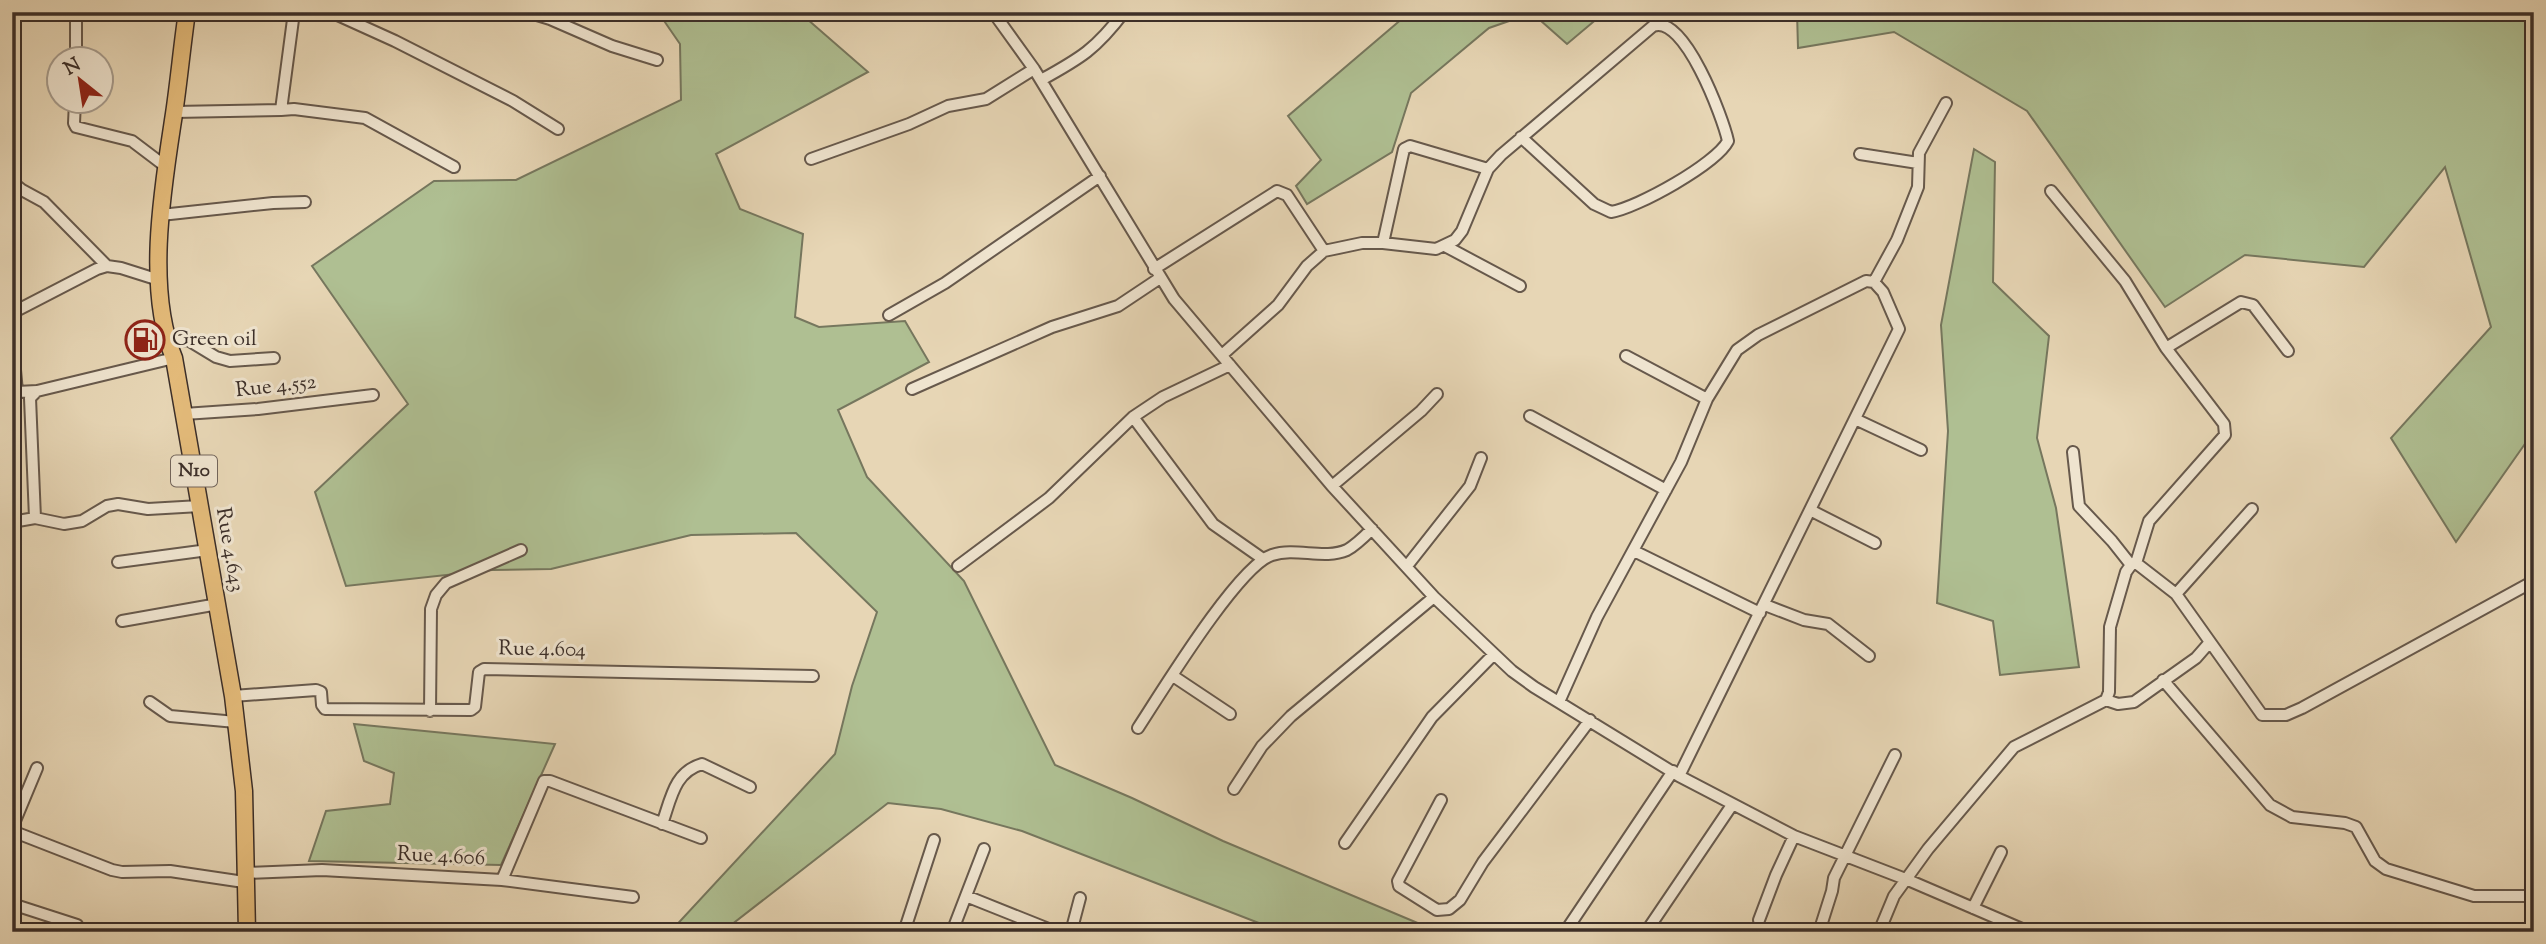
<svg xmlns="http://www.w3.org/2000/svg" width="2546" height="944" viewBox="0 0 2546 944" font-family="'Sorts Mill Goudy',serif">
	<rect width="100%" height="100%" fill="#e7d6b5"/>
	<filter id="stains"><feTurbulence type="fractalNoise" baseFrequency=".00286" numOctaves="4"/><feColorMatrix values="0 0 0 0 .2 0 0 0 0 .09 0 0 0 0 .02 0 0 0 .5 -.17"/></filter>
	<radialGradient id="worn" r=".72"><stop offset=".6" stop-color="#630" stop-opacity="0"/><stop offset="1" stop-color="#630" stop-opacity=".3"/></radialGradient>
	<path fill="#afbf92" stroke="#76775e" stroke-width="2" d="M658,12h141l69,60 -152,82 24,55 63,25 -8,83 24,10 86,-6 24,41 -91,48 29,67 97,104 91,184 77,33 91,43 216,91h-157l-260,-101 -81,-22 -53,-6 -166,129h-52l165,-178 17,-68 25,-74 -81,-79 -105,2 -140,34 -59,1 -146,16 -31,-94 93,-88 -96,-138 122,-85 82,-1 165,-80 -1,-56z
		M1410,12h195l-38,32 -35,-31 -43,15 -78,65 -19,59 -85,52 -11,-18 25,-26 -33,-44z
		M1797,12h737v419l-78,111 -65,-104 100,-111 -46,-160 -81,100 -119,-12 -80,52 -138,-196 -133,-79 -96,16z
		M1974,149l21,13 -2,120 56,54 -12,102 19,70 23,159 -79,8 -7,-54 -56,-18 11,-172 -7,-106z
		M354,724l201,20 -54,121 -192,-4 17,-50 64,-7 4,-31 -30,-12z"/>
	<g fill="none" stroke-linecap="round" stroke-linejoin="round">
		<g stroke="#67594c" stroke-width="14">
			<path id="minor" d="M331,12l64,29 118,60 45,28
				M527,12l23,7 62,27 45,14
				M993,12l41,57 140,230 158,187 102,111 78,74 22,16 145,89 115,60 114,44 121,52
				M76,60v-48
				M1041,80c40,-22 55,-31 83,-68
				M75,102l-1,21 2,4 56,14 33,25
				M281,110l13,-1 71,9 89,49
				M174,112l107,-2 13,-98
				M1860,154l58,9
				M811,159l98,-35 39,-18 38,-7 48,-30
				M12,182l10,8 22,12 63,64
				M2051,191l74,90 41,67 58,76 1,11 -76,86 -13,42
				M161,215l112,-12 32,-1
				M1383,243l21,-94 6,-3 78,23
				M1445,246l75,40
				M1154,269l123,-78 10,4 37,56
				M1874,282l23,-42 21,-53 1,-34 27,-50
				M12,313l85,-44 10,-3 14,2 38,12
				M889,315l56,-32 155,-107
				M12,337l5,55 20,-1 137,-33
				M167,342l21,-2 28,17 14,4 44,-3
				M2166,348l75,-46 12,3 35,46
				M1222,355l56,-50 29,-39 17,-15 38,-8h21l53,6 19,-9 7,-9 26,-62 13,-14 152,-129c31,-13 70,92 75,115 -12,23 -91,67 -117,71l-17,-8 -73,-67
				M1626,356l81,43
				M912,389l140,-62 66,-21 42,-28
				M184,414l74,-5 115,-14
				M1530,416l136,74
				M1133,417l80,107 50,35
				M1855,419l66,31
				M2073,452l6,54 33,35 19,24
				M1332,486l89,-75 16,-17
				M1810,510l65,33
				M35,518l-5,-120 7,-7
				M12,522l23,-4 29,6 18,-3 25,-15 11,-2 30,5 52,-3
				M1634,551l126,62
				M118,562l90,-12
				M958,566l91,-68 84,-81 30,-20 67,-32
				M1407,566l63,-80 11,-28
				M2176,594l76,-85
				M1765,605l39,15 24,4 41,32
				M122,621l96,-17
				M1173,676l57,38
				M2163,680l107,125 22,12 53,6 11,4 19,34 11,8 88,27h60
				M233,696l83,-6 5,2 1,13 3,4 146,1 4,-3 4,-35 5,-3 329,7
				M2106,700l12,4 16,-2 62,-44 14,-16
				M150,702l20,14 66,6
				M1559,702l38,-85 84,-155 26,-63 30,-49 21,-15 108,-54 8,1 9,10 16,37 -220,447
				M430,711l1,-102 5,-14 10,-12 75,-33
				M1138,728c23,-35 100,-162 134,-173 24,-8 52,5 75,-5 9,-5 18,-14 25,-21
				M1234,789l28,-43 29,-30 143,-119
				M1441,800l-43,81 1,5 38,24 12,-1 11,-9 23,-38 107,-142
				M662,824c9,-25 12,-52 40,-60l48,23
				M12,828l25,-60
				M12,831l100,39 10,2 48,-1 74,11
				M1345,843l87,-126 62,-63
				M245,873l77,-3 180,10 131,17
				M502,880l42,-99h6l151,57
				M966,896l90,36
				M12,904l65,21v7
				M1973,908l28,-56
				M1759,920l17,-45 18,-39
				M854,929l9,3
				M904,932l30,-92
				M952,932l32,-83
				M1071,932l9,-34
				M1565,932l108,-161
				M1646,932l86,-127
				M1819,932l13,-41 2,-13 61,-123
				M1879,932l15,-36 34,-47 86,-102 92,-47 3,-8 1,-65 16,-55 5,-7 5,-2 40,31 86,121h24l16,-7 232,-127"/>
		</g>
		<g stroke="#3c2f29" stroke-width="19">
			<path id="highway" d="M187,12c-5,34 -8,68 -13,102 -11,72 -29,175 0,244l59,338 11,95 3,141"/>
		</g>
		<use href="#minor" stroke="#efe4cf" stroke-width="10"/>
		<use href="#highway" stroke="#e4bb7a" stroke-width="16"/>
	</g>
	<defs>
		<g id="fuel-ring" transform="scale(2.0125)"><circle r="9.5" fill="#efe4cf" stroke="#8f2418" stroke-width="1.5"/><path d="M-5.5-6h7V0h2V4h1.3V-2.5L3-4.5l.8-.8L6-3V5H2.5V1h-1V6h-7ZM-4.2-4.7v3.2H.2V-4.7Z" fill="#8f2418"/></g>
	</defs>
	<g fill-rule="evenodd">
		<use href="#fuel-ring" x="145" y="340"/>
	</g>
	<g text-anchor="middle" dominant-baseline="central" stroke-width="6" stroke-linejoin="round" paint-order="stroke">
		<rect fill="#efe4cf" stroke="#72655b" stroke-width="2" x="171" y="455.5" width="46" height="31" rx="5"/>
		<g font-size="19" font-weight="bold" fill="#3c2f29">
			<text x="194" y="471">N10</text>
		</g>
		<g font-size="21" fill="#3c2f29" stroke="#efe4cf" text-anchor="start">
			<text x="172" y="340">Green oil</text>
		</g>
		<g font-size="21" fill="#3c2f29" stroke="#efe4cf">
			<text transform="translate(276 387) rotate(-6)">Rue 4.552</text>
			<text transform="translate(229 550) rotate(80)">Rue 4.643</text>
			<text transform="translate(542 650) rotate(1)">Rue 4.604</text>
			<text transform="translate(441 857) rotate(3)">Rue 4.606</text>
		</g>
	</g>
	<rect width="2546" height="944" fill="none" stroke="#e7d6b5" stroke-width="42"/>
	<rect x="14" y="14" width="2518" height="916" fill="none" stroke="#3c2f29" stroke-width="3.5"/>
	<rect x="21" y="21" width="2504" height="902" fill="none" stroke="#3c2f29" stroke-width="2"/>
	<g transform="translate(80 80) rotate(330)"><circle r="33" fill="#efe4cf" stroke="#a79c8d" stroke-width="2"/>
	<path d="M0-5L12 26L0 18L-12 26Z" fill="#8f2418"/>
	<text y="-10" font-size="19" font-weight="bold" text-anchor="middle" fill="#3c2f29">N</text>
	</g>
	<rect width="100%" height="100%" filter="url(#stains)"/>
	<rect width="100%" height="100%" fill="url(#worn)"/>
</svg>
